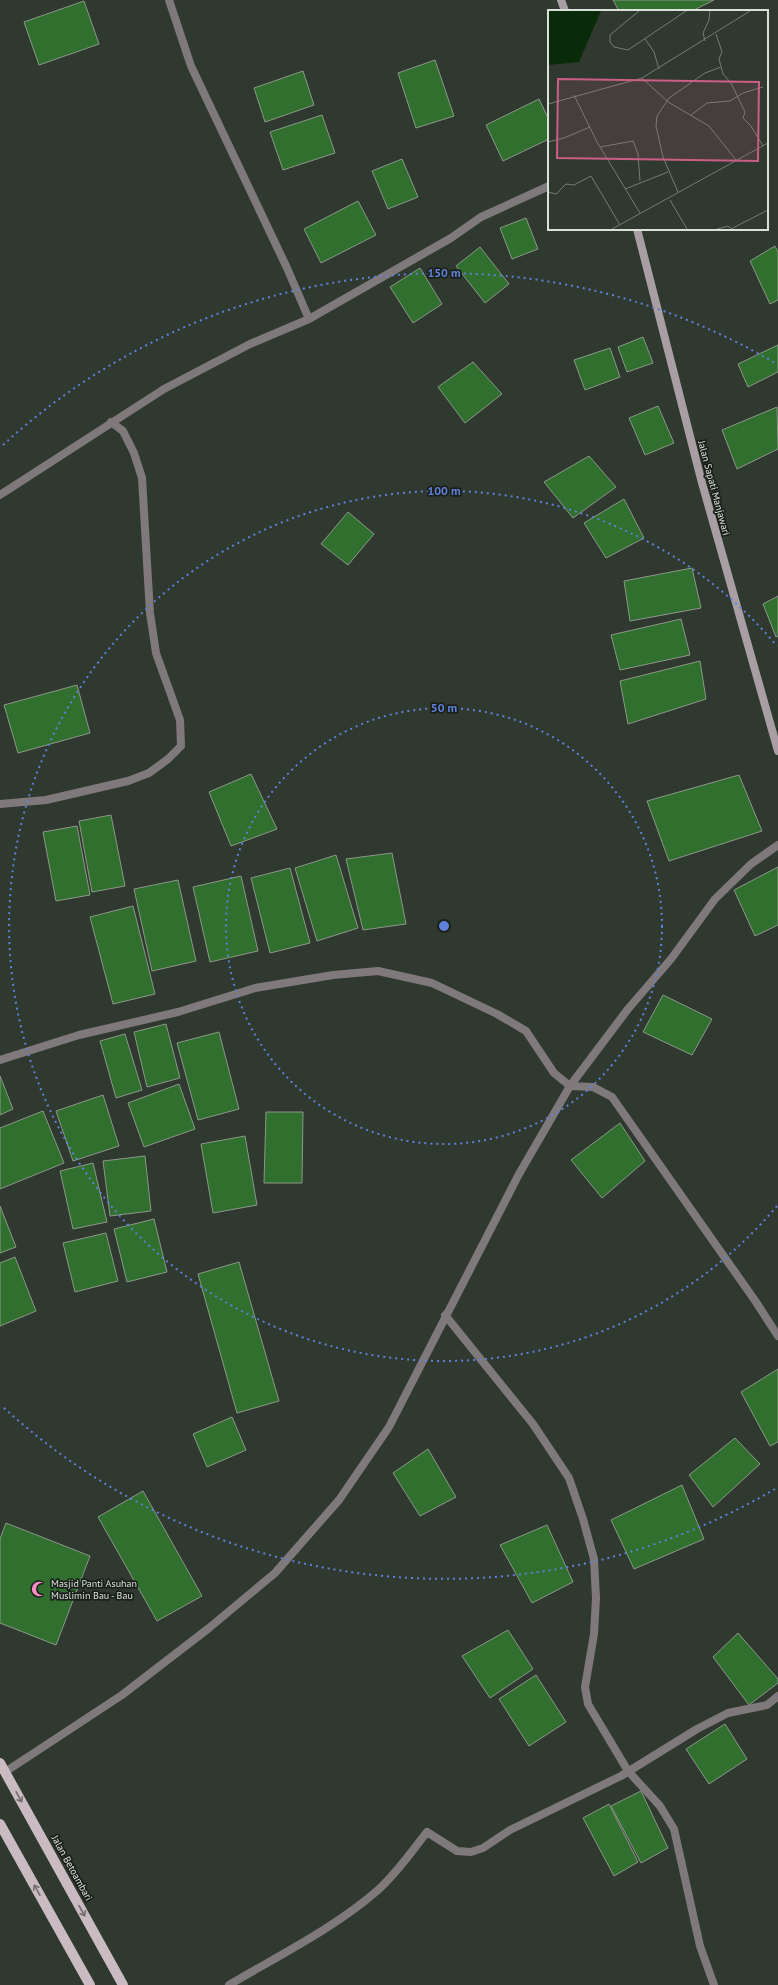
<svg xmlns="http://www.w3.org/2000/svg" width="778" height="1985" viewBox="0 0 778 1985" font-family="'PT Sans',sans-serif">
	<rect width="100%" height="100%" fill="#30392f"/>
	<path fill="#306f2d" stroke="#8d978c" d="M613,0h101l-22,11h-73z
		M84,1l15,43 -60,21 -15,-43z
		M435,60l19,56 -38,12 -18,-55z
		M303,71l11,34 -49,17 -11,-34z
		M539,99l10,21v19l-46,22 -17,-36z
		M322,115l13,38 -52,17 -13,-38z
		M402,159l16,38 -30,12 -16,-38z
		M358,201l18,34 -55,28 -17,-34z
		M526,218l12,31 -26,10 -12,-31z
		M775,246l3,6v48l-8,4 -20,-43z
		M480,247l29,37 -24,19 -29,-37z
		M420,268l22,36 -29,19 -23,-36z
		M643,337l10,26 -26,9 -9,-25z
		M778,345v27l-30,15 -10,-23z
		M610,348l10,29 -35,13 -11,-30z
		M473,362l29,32 -37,29 -27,-36z
		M658,406l16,37 -29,12 -16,-37z
		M777,407l1,42 -41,20 -15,-39z
		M589,456l27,31 -43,31 -29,-36z
		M624,499l20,39 -38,20 -22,-35z
		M348,512l26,22 -26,31 -27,-21z
		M692,568l9,40 -71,13 -6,-40z
		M778,596v40l-2,1 -13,-33z
		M681,619l9,36 -70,15 -9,-35z
		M700,661l6,38 -78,25 -8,-43z
		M77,685l13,48 -72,20 -14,-48z
		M251,774l26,55 -46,17 -22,-54z
		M739,775l23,56 -93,30 -22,-60z
		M111,815l14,71 -33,6 -13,-71z
		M77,826l13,69 -34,6 -13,-69z
		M392,853l14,71 -43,6 -17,-71z
		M336,855l22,73 -41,13 -22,-73z
		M778,867v58l-23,11 -21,-46z
		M290,868l20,75 -40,10 -19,-75z
		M241,876l17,75 -48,11 -17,-75z
		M178,880l18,81 -44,10 -18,-82z
		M133,906l22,88 -42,10 -23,-87z
		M663,995l49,24 -20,36 -49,-23z
		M166,1024l14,54 -33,9 -13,-55z
		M219,1032l20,77 -41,11 -21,-77z
		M125,1034l17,56 -26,8 -16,-57z
		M0,1076l13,33 -13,6z
		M179,1084l16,45 -51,18 -16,-44z
		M103,1095l16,51 -46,15 -17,-50z
		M43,1111l21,52 -64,26v-61z
		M266,1112h37l-1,71h-38z
		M620,1123l25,38 -43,37 -31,-38z
		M245,1136l12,69 -44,8 -12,-69z
		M145,1156l6,55 -41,5 -7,-55z
		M93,1163l14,59 -34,7 -13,-58z
		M0,1206l16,41 -16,6z
		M154,1219l13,53 -40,10 -13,-53z
		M106,1233l12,48 -43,11 -12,-49z
		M15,1257l21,54 -36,15v-63z
		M239,1262l40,139 -42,12 -39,-139z
		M778,1369v73l-8,4 -29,-54z
		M232,1417l14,33 -39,17 -14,-33z
		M735,1438l25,26 -47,43 -24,-32z
		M428,1449l28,48 -36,19 -27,-43z
		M682,1485l22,54 -70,30 -23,-49z
		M143,1491l59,105 -45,25 -59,-104z
		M6,1523l84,33 -34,89 -56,-22v-84z
		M547,1525l26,57 -41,21 -32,-58z
		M508,1630l25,39 -43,29 -28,-42z
		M738,1633l40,46v4l-29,22 -36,-48z
		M536,1675l30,47 -37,24 -30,-47z
		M725,1724l22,35 -38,25 -23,-35z
		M641,1791l27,57 -27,15 -30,-57z
		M609,1804l29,58 -24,14 -31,-58z"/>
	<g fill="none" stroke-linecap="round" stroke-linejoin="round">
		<path stroke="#80797c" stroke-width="8" d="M169,0l22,66 96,202 22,51
			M0,495l164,-106 86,-45 59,-25 142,-81 30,-21 68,-31
			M0,804l46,-4 82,-19 21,-8 19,-14 13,-13 -1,-26 -24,-67 -6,-40 -8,-135 -8,-25 -11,-22 -12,-9
			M0,1060l79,-25 99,-23 77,-24 78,-13 45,-4 54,12 65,31 29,17 28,42 16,13 23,1 19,10 144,205 22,34
			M445,1315l88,109 36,54 14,41 11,40 2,39 -2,36 -9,53 3,17 40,67 32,35 14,23 26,117 14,39
			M5,1772l117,-77 87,-67 66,-55 64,-73 50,-73 130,-253 51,-88 58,-77 43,-50 44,-60 36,-35 27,-19
			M229,1985c49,-29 107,-58 149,-95 19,-17 34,-39 49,-58l30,19 14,1 12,-4 27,-18 111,-54 76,-47 31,-16 39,-8 11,-9"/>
		<path stroke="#a99ea3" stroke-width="8" d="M561,0l4,11
			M637,229l65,254 76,268"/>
		<path stroke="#c9bbc1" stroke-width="10" d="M0,1763l123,222
			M0,1824l90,161"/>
	</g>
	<defs><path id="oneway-shaft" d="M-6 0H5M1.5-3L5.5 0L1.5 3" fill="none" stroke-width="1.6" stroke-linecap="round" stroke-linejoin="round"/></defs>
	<g stroke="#726d6e">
		<use href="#oneway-shaft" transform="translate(19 1797) rotate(61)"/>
		<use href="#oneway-shaft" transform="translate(37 1890) rotate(-119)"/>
		<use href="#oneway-shaft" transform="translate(82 1911) rotate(61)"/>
	</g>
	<g fill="none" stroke="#6081d9" stroke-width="2" stroke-dasharray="2 4">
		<circle cx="444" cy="926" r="218"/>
		<path d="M777 1206A435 435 0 1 1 777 646"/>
		<path d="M775 1489A653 653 0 0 1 3 1407M3 445A653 653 0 0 1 775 363"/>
	</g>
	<defs>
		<g id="mosque-bare" transform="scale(1.2)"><path d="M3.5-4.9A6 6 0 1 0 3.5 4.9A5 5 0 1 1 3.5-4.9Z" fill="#fb8fc5" stroke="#1a1f1a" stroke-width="2.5" paint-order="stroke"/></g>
	</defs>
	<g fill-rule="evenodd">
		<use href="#mosque-bare" x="39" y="1589"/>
	</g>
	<g text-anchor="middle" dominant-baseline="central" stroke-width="3.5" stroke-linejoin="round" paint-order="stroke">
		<g font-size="10" fill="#dbe0da" stroke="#1a1f1a">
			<text transform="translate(714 488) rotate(75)">Jalan Sapati Manjawari</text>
			<text transform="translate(72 1868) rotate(61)">Jalan Betoambari</text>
		</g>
		<g font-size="10" fill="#dbe0da" stroke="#1a1f1a" text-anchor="start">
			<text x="51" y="1583">Masjid Panti Asuhan<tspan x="51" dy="12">Muslimin Bau - Bau</tspan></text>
		</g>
	</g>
	<g transform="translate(548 10)">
		<rect width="220" height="220" fill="#30392f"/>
		<path d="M0,1h53l-22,51 -31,3z" fill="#092b09"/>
		<path fill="none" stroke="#747c73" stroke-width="1" d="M91,1l-29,24v7l4,5 14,3 58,-39M168,24l6,18 -3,7 4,15 8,9 14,29 -2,6 8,8 12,20M97,29l9,13 5,17M157,31l-2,-8 6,-13 1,-9M94,68l26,24 41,24 27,34M26,85l23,47 43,71M0,94l94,-26 108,-67M143,105l16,-12 23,-2 13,-8 20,-6M0,132l16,-4 26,-11M52,137l33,-6 5,13 2,27M77,179l43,-17M0,182l8,2 10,-10 8,1 17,-9 29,49M130,182l-15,-35 -7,-31 1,-10 12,-18 36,-25 16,-6M122,190l17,29M64,219l156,-86M169,219l11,-3 4,3M183,219l37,-19"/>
		<path fill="#cb5e87" fill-opacity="0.15" stroke="#cb5e87" stroke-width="2" d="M10,69l201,3 -1,79 -201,-3z"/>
		<rect width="220" height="220" fill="none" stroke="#dbe0da" stroke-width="2"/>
	</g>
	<circle cx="444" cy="926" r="6" fill="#6081d9" stroke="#1a1f1a" stroke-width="2"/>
	<g font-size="12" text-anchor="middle" font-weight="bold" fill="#6081d9" stroke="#1a1f1a" stroke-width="3.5" stroke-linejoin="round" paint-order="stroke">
		<text x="444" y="277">150 m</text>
		<text x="444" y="495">100 m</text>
		<text x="444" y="712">50 m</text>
	</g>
</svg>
